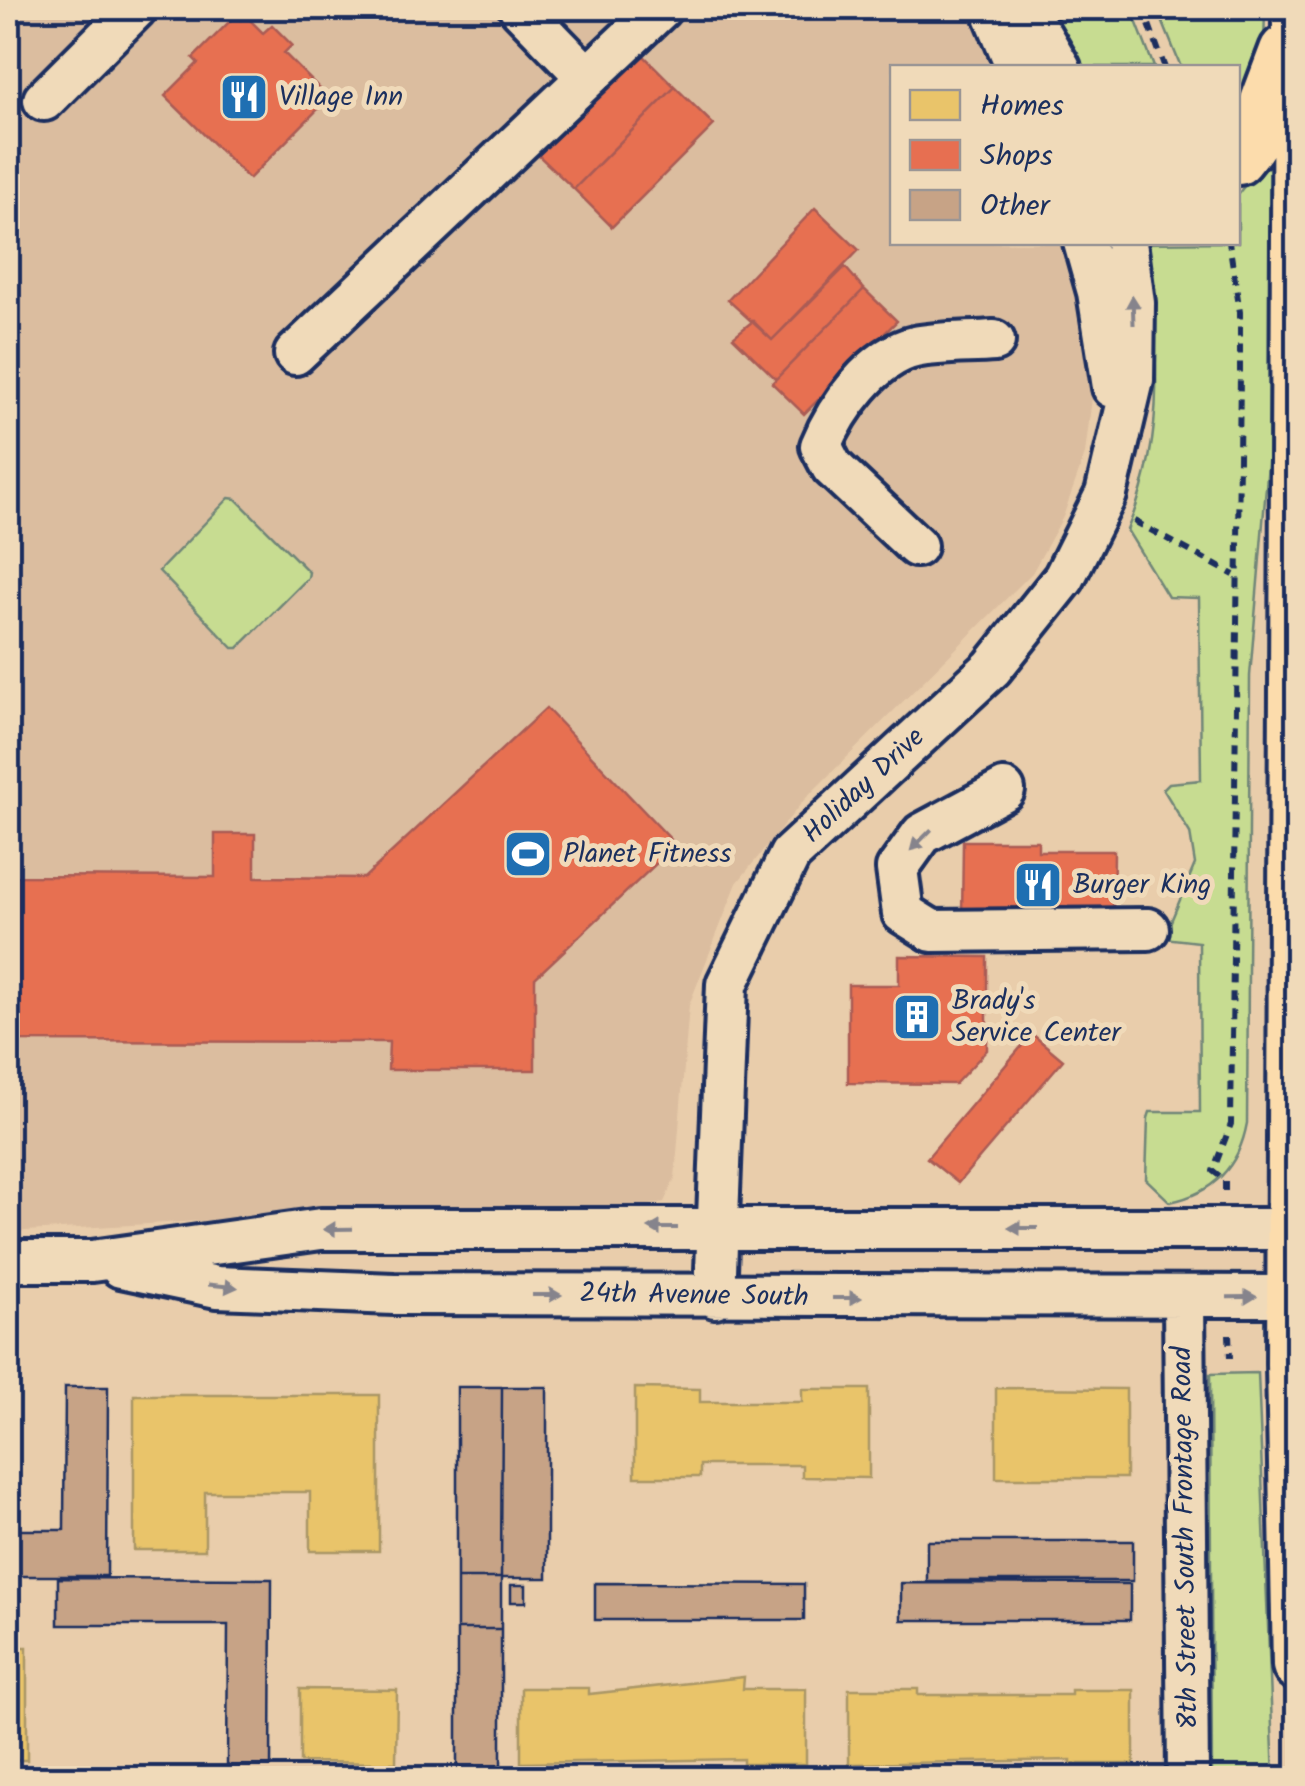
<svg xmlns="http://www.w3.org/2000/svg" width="1305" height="1786" viewBox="0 0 1305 1786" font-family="Kalam,sans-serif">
	<rect width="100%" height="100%" fill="#e9cdab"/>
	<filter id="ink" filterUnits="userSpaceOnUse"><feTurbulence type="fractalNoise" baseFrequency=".01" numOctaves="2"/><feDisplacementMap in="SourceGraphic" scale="20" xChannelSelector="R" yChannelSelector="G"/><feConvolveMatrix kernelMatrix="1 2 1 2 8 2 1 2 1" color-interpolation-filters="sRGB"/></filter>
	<g filter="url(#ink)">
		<path fill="#dbbd9f" d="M8,8h960l35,59 -111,1v174l176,1 26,139 -9,72 -22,63 -31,56 -228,227 -67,83 -48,122 -14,173 -11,24 -30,6 -294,5 -332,19z"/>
		<path fill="#c7dc91" stroke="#718678" stroke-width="2.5" d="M1044,8h87l23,59h-75z
			M1157,8h108l-1,42 -26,74v-56l-57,-1z
			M1268,157l7,1 -4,270 -21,248 -3,447c-8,44 -33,70 -77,79l-24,-23 2,-61 2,-6h50l-1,-170 -35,-4 31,-74 -5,-31 -27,-44 6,-6 32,-3 -2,-182 -31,-1 -41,-67c40,-93 34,-191 11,-287l100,-1v-48z
			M229,498l7,1 73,73 -1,6 -70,70h-5l-74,-77z
			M1258,1373l16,405h-62l-2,-404z"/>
		<path fill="#e9c46a" stroke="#ab9766" stroke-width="2.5" d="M635,1388l65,1v13h102v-13h67v89l-67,-1v-12h-102v12h-65z
			M996,1388l130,1v89h-130z
			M134,1395h245v156h-69v-59h-105v58h-71z
			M8,1647h19v113h-19z
			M744,1677l-1,12h63v75h-63v-5l-222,4v-75h68v6z
			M300,1689l97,1 -1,73 -96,-1z
			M849,1689h69v6h153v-5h63v74h-63v-4l-222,4z"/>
		<path fill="#e76f51" stroke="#aa5c55" stroke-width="2.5" d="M236,15l5,5 4,-5 18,18 9,-8 20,20 -8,8 41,41 -4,4 4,4 -76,77 -84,-83 33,-33 -5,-5z
			M641,53l34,34 -101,102 -36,-34z
			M675,87l39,38 -102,102 -38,-38z
			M815,208l44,42 -87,90 -44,-40z
			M845,267l19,22 -88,90 -43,-42 20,-16 19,19z
			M864,289l33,32 -93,93 -32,-31z
			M546,708l130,137 -141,133v92h-147l1,-28 -381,-1v-208l3,43 204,1v-43h40v43l109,1z
			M963,841h75v10h76l-1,68h-151z
			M899,956l88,1v93l-32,34 -107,-1v-98h51z
			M1032,1034l31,26 -105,123 -31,-25z"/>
		<path fill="#c7a386" stroke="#1b2f5e" stroke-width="2.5" d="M65,1387h43l-1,189h-99v-46h56z
			M457,1387h45l-1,191h-44z
			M502,1387h45v191h-46z
			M927,1541h206v40h-206z
			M58,1578l214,1 -1,187h-44l1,-141h-170z
			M457,1578h44v51h-44z
			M595,1583l209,1v36h-209z
			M901,1583l229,1v36h-229z
			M511,1585h15v17h-15z
			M457,1629h44v137h-44z"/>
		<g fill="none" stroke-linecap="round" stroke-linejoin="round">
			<g stroke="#1b2f5e" stroke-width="48">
				<path id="minor" d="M520,8l67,69
					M992,8l25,60
					M1025,8l35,60
					M44,100l92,-92
					M1084,242l14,50 15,95
					M295,354l366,-346
					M916,546l-84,-79 -11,-21c15,-37 52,-90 94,-99 25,-5 54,-4 79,-6
					M1004,790l-82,44 -25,35 6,44 29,18 216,-2
					M8,1261h84l229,-32h977
					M121,1267l96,20 177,7 904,2
					M715,1297l12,-313 63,-129 202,-187 72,-90 42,-84 27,-114 1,-77 -8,-61
					M1184,1298l4,480"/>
			</g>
			<g stroke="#1b2f5e" stroke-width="58">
				<path id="major" d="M1298,12l-6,1352 6,301
					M1238,159l12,-15 35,-93"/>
			</g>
			<path stroke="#1b2f5e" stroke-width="6" stroke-dasharray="10 8" stroke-linecap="butt" d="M1143,8l22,60
				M1134,521l100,54
				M1225,1191v-11l-12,-9 18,-47 9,-750v-62l-11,-70
				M1229,1334l1,24"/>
			<use href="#minor" stroke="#f0dab9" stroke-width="40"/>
			<use href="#major" stroke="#fcdcac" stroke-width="50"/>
		</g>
		<defs><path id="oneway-solid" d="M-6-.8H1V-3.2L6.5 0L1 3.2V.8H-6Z" transform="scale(2.5)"/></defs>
		<g fill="#86848c">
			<use href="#oneway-solid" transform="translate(1133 310) rotate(-92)"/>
			<use href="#oneway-solid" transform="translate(921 840) rotate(135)"/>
			<use href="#oneway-solid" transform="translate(663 1228) rotate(180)"/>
			<use href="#oneway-solid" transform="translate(1023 1228) rotate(180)"/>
			<use href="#oneway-solid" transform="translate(338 1229) rotate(179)"/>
			<use href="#oneway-solid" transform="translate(223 1286) rotate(6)"/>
			<use href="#oneway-solid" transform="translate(547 1295)"/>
			<use href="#oneway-solid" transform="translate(1242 1297) rotate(-1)"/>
			<use href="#oneway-solid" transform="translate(847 1298)"/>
		</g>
	</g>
	<defs>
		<g id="restaurant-square" transform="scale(2.5)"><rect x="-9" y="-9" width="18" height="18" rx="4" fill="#1f6fb2" stroke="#f0dab9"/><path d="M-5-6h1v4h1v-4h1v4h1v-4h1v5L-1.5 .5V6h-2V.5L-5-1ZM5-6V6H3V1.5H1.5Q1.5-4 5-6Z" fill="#fff"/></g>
		<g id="stadium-square" transform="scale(2.5)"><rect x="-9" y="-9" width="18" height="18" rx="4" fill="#1f6fb2" stroke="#f0dab9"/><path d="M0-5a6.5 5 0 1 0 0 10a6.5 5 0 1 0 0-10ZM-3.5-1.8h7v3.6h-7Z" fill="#fff"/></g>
		<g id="building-square" transform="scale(2.5)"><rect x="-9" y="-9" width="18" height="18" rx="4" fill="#1f6fb2" stroke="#f0dab9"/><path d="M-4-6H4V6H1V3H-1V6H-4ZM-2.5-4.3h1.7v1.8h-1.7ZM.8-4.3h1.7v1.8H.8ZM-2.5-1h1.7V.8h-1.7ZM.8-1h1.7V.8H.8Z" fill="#fff"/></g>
	</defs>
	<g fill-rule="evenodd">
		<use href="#restaurant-square" x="244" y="97"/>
		<use href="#stadium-square" x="528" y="854"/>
		<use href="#restaurant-square" x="1038" y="885"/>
		<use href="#building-square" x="917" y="1017"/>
	</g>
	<g text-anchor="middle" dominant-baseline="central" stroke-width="10" stroke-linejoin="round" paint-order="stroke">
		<g font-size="28" fill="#1b2f5e" stroke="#f0dab9" text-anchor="start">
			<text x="279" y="97">Village Inn</text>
			<text x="563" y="854">Planet Fitness</text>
			<text x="1073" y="885">Burger King</text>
			<text x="952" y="1001">Brady's<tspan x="952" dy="32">Service Center</tspan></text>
		</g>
		<g font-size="28" fill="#1b2f5e" stroke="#f0dab9">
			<text transform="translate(864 786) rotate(-43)">Holiday Drive</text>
			<text transform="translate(694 1296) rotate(1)">24th Avenue South</text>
			<text transform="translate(1186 1538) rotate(-91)">8th Street South Frontage Road</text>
		</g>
	</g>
	<rect width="1305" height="1786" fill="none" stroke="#f0dab9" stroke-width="40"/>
	<rect x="20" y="20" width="1265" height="1746" fill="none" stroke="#1b2f5e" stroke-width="4" filter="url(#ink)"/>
	<rect x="890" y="65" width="350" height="180" fill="#f0dab9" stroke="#9b9695" stroke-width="2.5"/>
	<rect x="910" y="90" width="50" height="30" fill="#e9c46a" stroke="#9b9695" stroke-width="2.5"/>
	<text x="980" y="115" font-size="30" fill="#1b2f5e">Homes</text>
	<rect x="910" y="140" width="50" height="30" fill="#e76f51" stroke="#9b9695" stroke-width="2.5"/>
	<text x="980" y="165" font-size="30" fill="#1b2f5e">Shops</text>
	<rect x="910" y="190" width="50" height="30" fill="#c7a386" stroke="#9b9695" stroke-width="2.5"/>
	<text x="980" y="215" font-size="30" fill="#1b2f5e">Other</text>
</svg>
